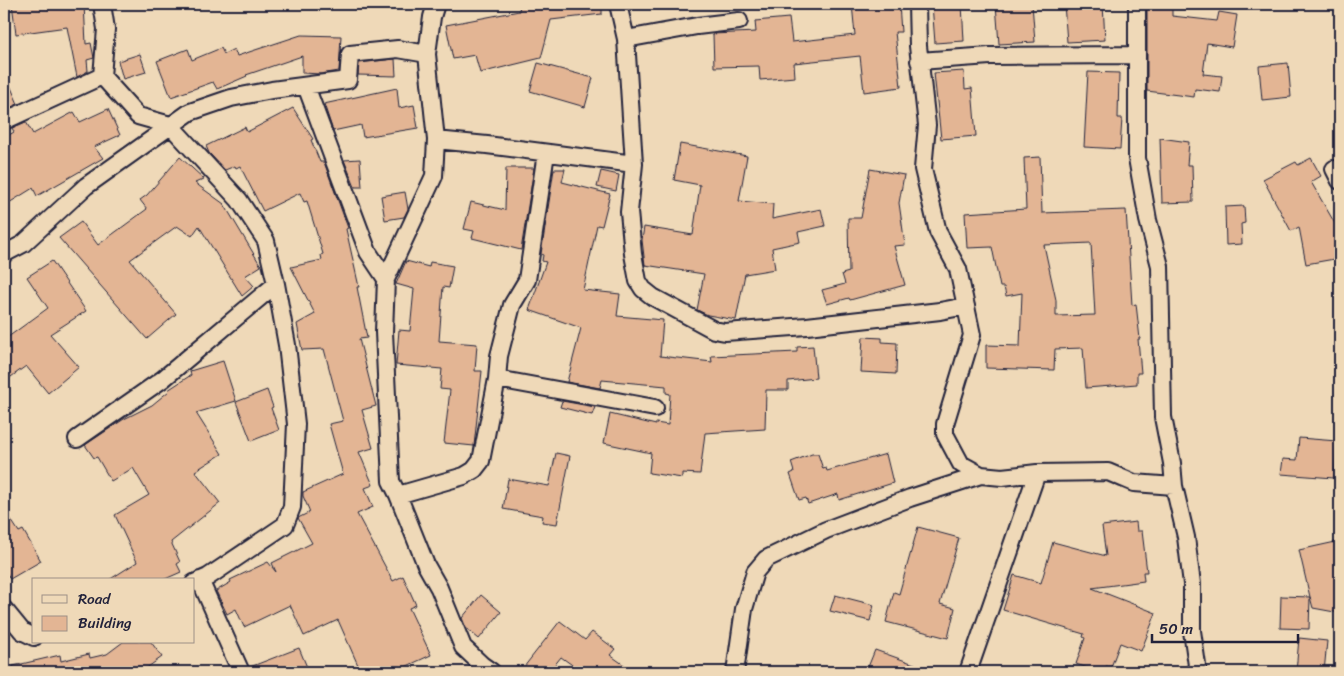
<svg xmlns="http://www.w3.org/2000/svg" width="1344" height="676" viewBox="0 0 1344 676" font-family="Sriracha,sans-serif">
	<rect width="100%" height="100%" fill="#efd9b8"/>
	<filter id="ink" filterUnits="userSpaceOnUse"><feTurbulence type="fractalNoise" baseFrequency=".02" numOctaves="2"/><feDisplacementMap in="SourceGraphic" scale="10" xChannelSelector="R" yChannelSelector="G"/><feConvolveMatrix kernelMatrix="1 2 1 2 8 2 1 2 1" color-interpolation-filters="sRGB"/></filter>
	<g filter="url(#ink)">
		<path fill="#e3b594" stroke="#22223b" fill-rule="evenodd" d="M12,4h72l2,40 5,-1 3,15 -7,2 1,11 -11,6 -10,-50 -51,7z
			M520,4h82v10l-51,6 -10,38 -61,15 -5,-18 -22,4 -7,-34 73,-14z
			M852,4h47l2,28h-6l6,55 -37,5 -4,-36 -66,7 1,14 -35,3 -1,-14 -45,1 -1,-33 43,-2 -1,-11 34,-3 3,24 63,-7z
			M932,4h30l2,37 -29,2z
			M996,4h36l3,38 -36,2z
			M1064,4h39l2,36 -38,2z
			M1147,6h25v10l45,5 2,-9 18,3 -5,32 -25,-4 -4,31 19,2 -2,16 -25,-3 -1,8 -47,-6z
			M301,35l40,1 -2,35 -18,3 -19,-1v-17l-56,19 1,1 -30,13 -4,-7 -42,15 -14,-36 31,-12 4,11 29,-12 3,6 10,-5 3,7z
			M140,54l6,18 -23,7 -5,-18z
			M395,59l1,17 -38,-1 1,-12z
			M538,63l55,15 -8,29 -55,-16z
			M1288,63l3,34 -29,3 -3,-34z
			M4,71l14,33 -13,6 -1,-2z
			M964,71l1,18 7,-1 4,48 -35,3 -7,-66z
			M1088,72l31,1 -1,45h4l-2,31 -36,-2z
			M397,88l2,20 15,-3 4,23 -55,9 -2,-12 -28,6 -9,-27z
			M293,108l20,31 -2,1 9,22h4l24,66 -2,1 13,58h-2l10,51 -8,1 17,67 -14,4 11,38 -14,4 14,33 -8,3 8,19 -16,7 36,67 10,-5 13,29 -7,3 22,47 -37,17h-33l-23,-52 -34,16 -14,-31 -46,22 -8,-18 -9,5 -11,-23 15,-9 -1,-2 38,-18 8,10 -4,-9 40,-20 -14,-25 12,-6 -7,-16v-4l40,-18 -14,-50 14,-3 -19,-72 -22,1 -5,-26 18,-10 -24,-47 31,-7 -1,-5 2,-1 -16,-53 -3,1 -4,-9 -37,18 -23,-45 -4,2 -1,-2 -10,4 -16,-17 -3,-7 39,-19 2,5z
			M108,109l12,26 -26,12 9,11 -59,34 -7,4 -4,-8 -29,18v-68l10,-6 -2,-4 14,-6 7,12 41,-22 6,10z
			M1160,138l29,4 -2,23h5l1,37 -31,1z
			M680,144l67,12 -8,45 34,3 -1,15 49,-10 4,17 -27,6 2,10 -28,6 3,21 -30,5 -9,46 -28,-5 -11,-5 7,-36 -59,-9 -3,-25 2,-13 49,8 7,-50 -26,-5z
			M180,157l24,22 -9,4 29,21 37,62 -16,10 9,10 -12,10 -43,-70 -7,10 -15,-10 -47,34 46,54 -29,25 -88,-101 22,-16 17,23 49,-36 -7,-9 7,-5z
			M1040,157l2,56 84,-3 6,95 4,-1 4,35h-2l3,34h-4v11l-51,4 -3,-40 -28,1 -1,21 -68,-2v-23l34,1 2,-53 -16,3 -2,-9h-4l-8,-40 -25,1 -2,-35 61,-4 -2,-51zM1091,243l4,72 -39,1v-16l-12,-55z
			M1311,158l10,18 -10,6 26,45h3v31l-34,6 -7,-37 -8,4 -28,-52 33,-17 2,3z
			M360,159l2,28h-7l-11,-27z
			M506,168h28l-13,82 -49,-12 2,-7 -10,-2 7,-27 34,8z
			M554,169h11l-3,13 48,12 -8,32 -5,-1 -14,65 37,4 -3,22 46,4 -3,36 52,6 -1,-6 86,-4v-5l16,-1 3,32 -28,3v9h-22l-1,39 -60,4 -5,41 -18,-1v5l-33,-5 2,-20 -47,-10 6,-29 46,11v-2l12,2 2,-31 -4,-1v-7l-64,-6 -2,8 -33,-6 14,-54 -52,-18 17,-48 -4,-1 1,-6 -2,-1z
			M870,169l34,6 -5,28 6,42 -11,1 11,39 -55,15 -1,-2 -22,6 -5,-14 23,-6 -3,-10 7,-2 -1,-54h13z
			M601,171l18,4 -3,16 -19,-4z
			M405,192l3,17 -4,8 -19,3 -4,-24z
			M1244,206l1,17 -4,1 1,20 -16,1 -1,-38z
			M52,261l34,50 -36,23 29,33 -31,26 -22,-27 -22,16v-42l44,-32 -21,-31z
			M406,261l23,6 1,-5 23,4 -4,22 -6,-1 -4,54 38,3 -2,27h7l-8,75 -30,-3 6,-53 -10,-1 2,-20 -46,-4 3,-35 11,1 4,-42 -18,-5z
			M863,337l19,1v4l15,1 -1,31 -35,-2z
			M223,361l13,40 -40,12 26,41 -27,17 25,32 -49,39 9,20 -3,2 4,8 -18,8h-54l28,-18 -22,-47 34,-20 -16,-27 -22,13 -14,-24 -3,1 -9,-13 39,-26 28,-14 17,-14 -1,-1 23,-15 -1,-4z
			M267,390l6,17 -2,1 8,22 -28,11 -15,-39z
			M562,401l33,6 -3,8 -32,-8z
			M1299,438l38,3 -3,37 -53,-4 2,-15 14,1z
			M556,453l14,3 -13,68 -15,-2 1,-6 -40,-7 5,-30 41,7z
			M812,454h6l5,15 3,-1 1,3 59,-17 7,29 -54,17 -1,-6 -30,10 -2,-6 -7,2 -9,-26 4,-2 -3,-10z
			M4,509l15,23 4,-2 18,31 -31,18 -6,-11z
			M1136,522l1,9h5l5,41h-4l1,9 -52,7 64,25 -15,38 -21,-8 -9,24 -5,-1 -3,6h-3l-24,-8 9,-26 -2,-1 1,-3 -81,-24 11,-35 27,8 12,-41 53,14 -4,-30z
			M918,527l41,11 -19,66 15,4 -7,30 -62,-16 8,-30 5,2z
			M1340,541v72l-27,-5 -3,-11 -1,32 -29,-1 1,-32 29,1 -11,-47z
			M481,595l20,17 -22,27 -13,-11 -4,-10z
			M835,595l39,10 -4,16 -40,-10z
			M560,621l25,19 7,-8 23,17 -5,6 24,17h-52l-21,-15 -12,15h-29z
			M1299,638l28,3 -3,31h-28z
			M123,642h28l11,15 -21,15h-127l-1,-6 47,-11 1,6 28,-7 1,4 17,-4z
			M299,648l10,24h-58l-1,-5z
			M875,650l56,20v2h-65z"/>
		<g fill="none" stroke-linecap="round" stroke-linejoin="round">
			<g stroke="#22223b" stroke-width="20">
				<path id="minor" d="M102,4l4,25 -4,47 36,40 32,9 69,75 27,41 10,43 11,61 9,79 -4,83 -7,18 -77,52 -14,6
					M436,4l-4,13 -5,37 9,86 -2,36 -48,103 -2,53 7,149 7,14 28,70 13,23 24,59 19,18 10,7
					M618,4l8,35 8,125 -5,48 4,42 5,27 5,8 10,8 61,33 11,2 82,-6 133,-15 26,-5
					M917,4l1,42 9,79 -4,44 15,63 20,37 14,66 -27,89v10l16,30 20,11 21,2 35,-4 71,-1 26,11 40,3
					M1137,4v154l11,62 12,46 3,151 9,46 2,23 12,51 6,47v47l6,41
					M626,39l71,-13 42,-5
					M919,61l71,-5 147,-1
					M306,86l62,166 18,27
					M4,121l98,-45
					M436,140l51,5 147,19
					M1334,169l6,12
					M4,254l19,-10 63,-58 104,-74 41,-14 41,-8 76,-10 2,-26 48,-5 29,5
					M497,379l158,29
					M77,439l86,-60 113,-95
					M398,495l66,-19 10,-6 7,-9 16,-82 2,-23 13,-51 15,-25 19,-127
					M200,580l41,92
					M4,609l18,22 12,6
					M735,672l9,-63 11,-37 11,-13 60,-29 84,-32 71,-23
					M968,672l69,-199"/>
			</g>
			<use href="#minor" stroke="#efd9b8" stroke-width="16"/>
		</g>
	</g>
	<rect width="1344" height="676" fill="none" stroke="#efd9b8" stroke-width="20"/>
	<rect x="10" y="10" width="1324" height="656" fill="none" stroke="#22223b" stroke-width="2" filter="url(#ink)"/>
	<rect x="32" y="578" width="162" height="65" fill="#efd9b8" stroke="#9d9086"/>
	<rect x="42" y="595" width="25" height="8" fill="#efd9b8" stroke="#9d9086"/>
	<text x="78" y="604" font-size="15" fill="#22223b">Road</text>
	<rect x="42" y="616" width="25" height="15" fill="#e3b594" stroke="#9d9086"/>
	<text x="78" y="628" font-size="15" fill="#22223b">Building</text>
	<path d="M1152 634v8h146v-8" fill="none" stroke="#22223b" stroke-width="2.5"/>
	<text x="1159" y="634" font-size="15" fill="#22223b" stroke="#efd9b8" stroke-width="4" paint-order="stroke">50 m</text>
</svg>
